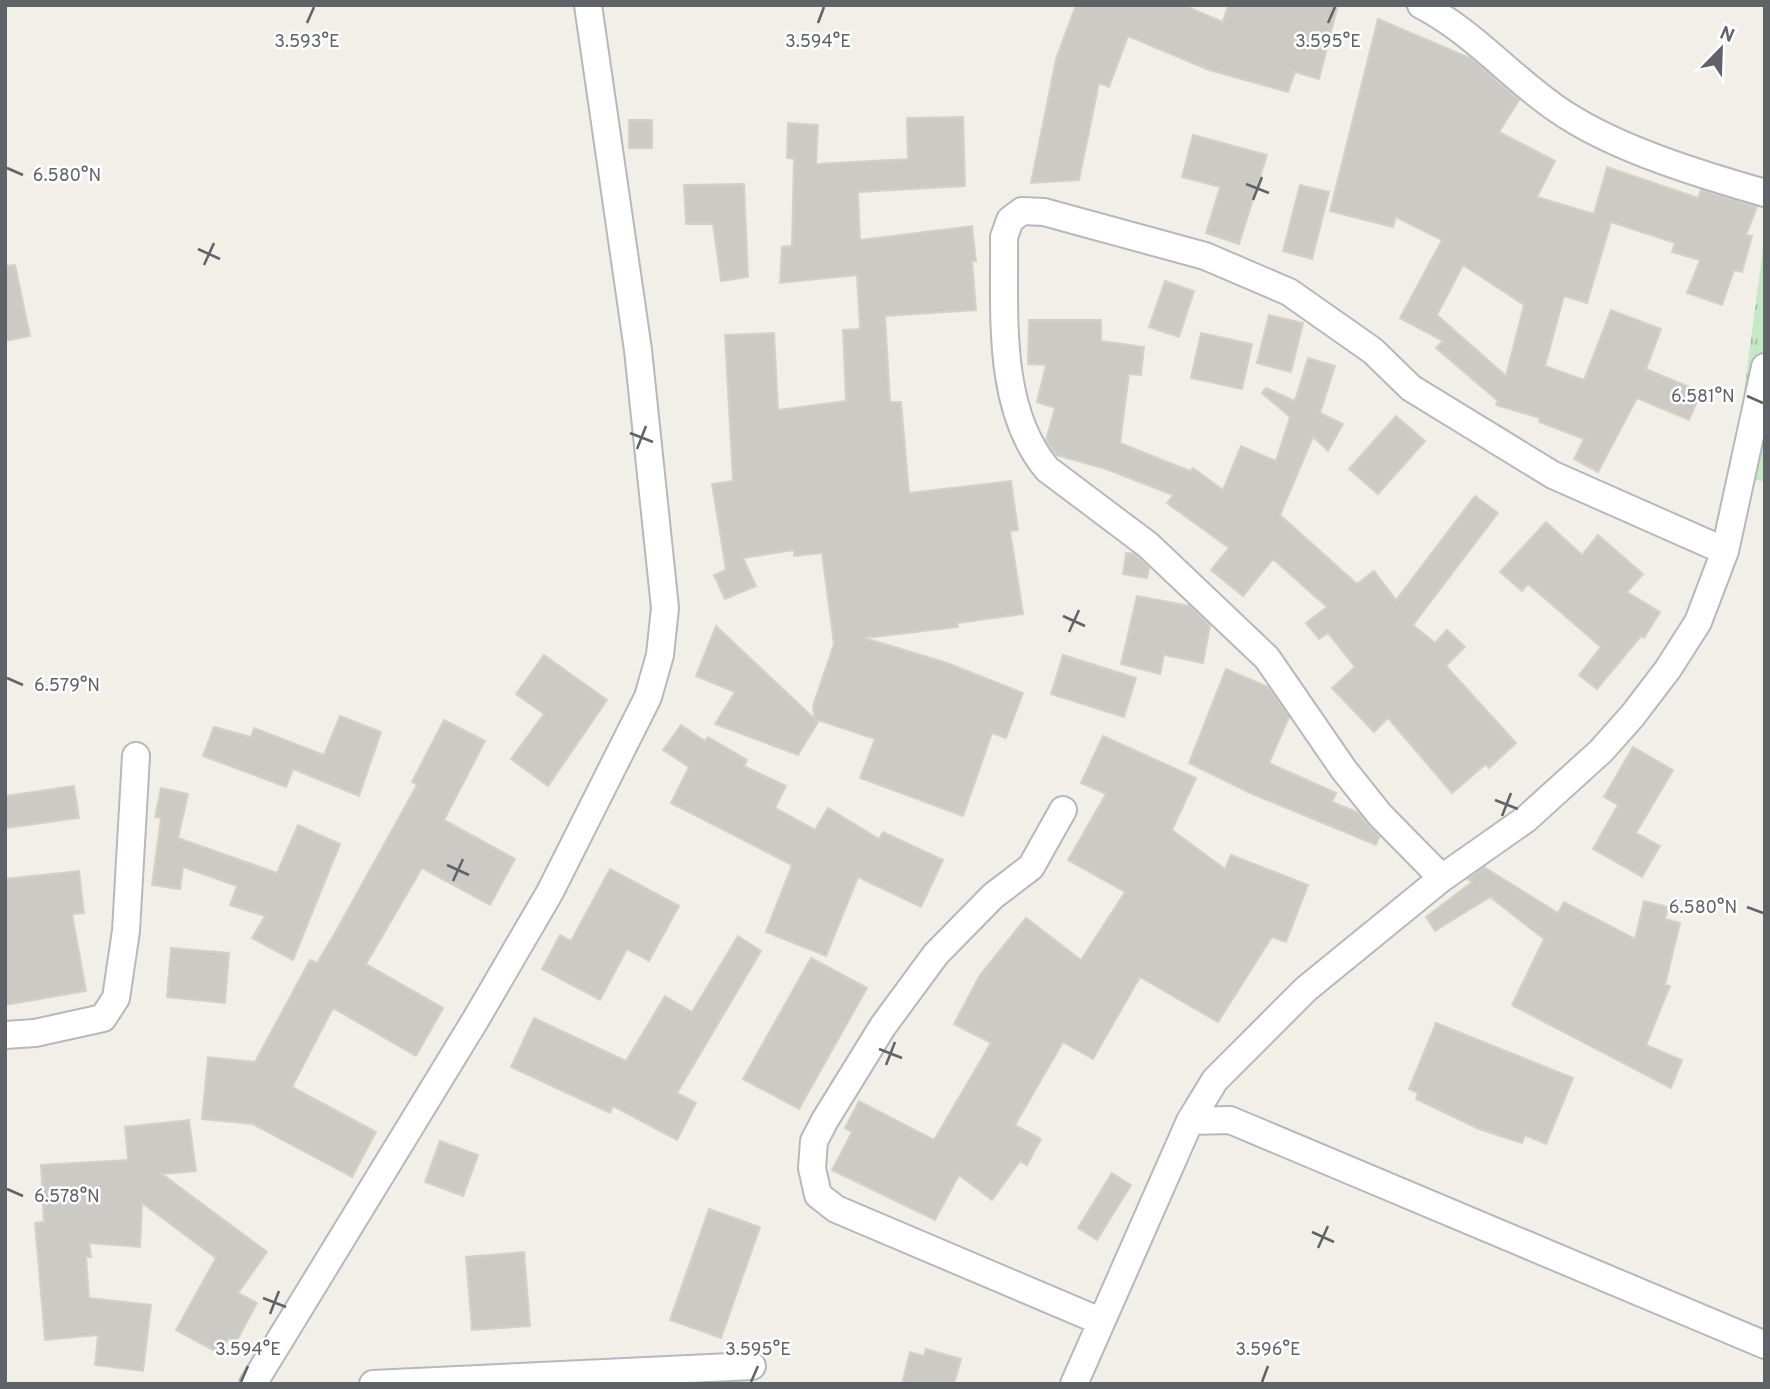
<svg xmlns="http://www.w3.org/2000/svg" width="1770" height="1389" viewBox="0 0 1770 1389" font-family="Overpass,sans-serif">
	<defs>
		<pattern id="grass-tufts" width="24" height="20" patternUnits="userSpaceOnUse" patternTransform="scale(1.75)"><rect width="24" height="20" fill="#c5e8c5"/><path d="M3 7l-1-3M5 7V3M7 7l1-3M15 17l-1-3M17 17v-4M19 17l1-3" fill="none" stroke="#a3c0a4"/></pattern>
	</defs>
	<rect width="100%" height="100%" fill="#f1efe8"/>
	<path fill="url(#grass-tufts)" d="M1765,234v248l-32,-8z"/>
	<path fill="#cccac5" stroke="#d6d1c6" stroke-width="2" fill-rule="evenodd" d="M1076,5h107l40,17 5,-17h110l-19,74 -24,-7 -7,20 -79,-22 -81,-34 -19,51 -10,-4 -20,97 -48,3 25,-124z
		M1378,19l92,39 49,42 -20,32 56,29 -18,36 57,17 13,-47 91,31 3,-8 56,17 -11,28 6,1 -10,36 -8,-2 -12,35 -35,-12 13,-33 -28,-8 3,-9 -64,-21 -24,81 -23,-7 -19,70 39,14 27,-70 50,19 -15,40 55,23 -12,28 -52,-22 -39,74 -24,-13 10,-20 -45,-17 1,-4 -44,-13 2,-4 -62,-53 7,-7 -43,-23 42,-78 -46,-23 -3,10 -63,-16zM1463,265l61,40 -18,71 -69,-61z
		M963,117l2,69 -107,6 2,48 112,-14 4,35h-4l4,49 -91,6 5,86h11l8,91 102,-12 7,49 -8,1 13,83 -66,9 1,4 -93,11 82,25 76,30 -17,45 -14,-5 -29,83 -103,-38 15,-39 -60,-20 -2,-13 21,-62 -12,-91 -28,3v-6l-51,8 13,28 -31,13 -11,-24 12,-5 -14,-86 21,-3 -8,-146 49,-2 4,77 68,-9 -3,-71 17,-1 -3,-54 -77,8 2,-36 10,-1 2,-87 -7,-1 1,-35 30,2 -2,39 92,-5 -1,-41z
		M629,120h23v28h-23z
		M1193,135l74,20 -28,89 -33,-11 14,-46 -38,-10z
		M744,184l4,93 -27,4 -8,-57h-27l-2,-39z
		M1300,185l29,7 -17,67 -29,-8z
		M15,265l15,71 -25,5v-75z
		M1165,281l29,10 -15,46 -30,-10z
		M1269,315l34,8 -12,49 -34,-9z
		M1029,320h72v21l43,6 -3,28 -12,-1 -9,69 70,28 3,-3 30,22 18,-44 35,15 14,-44 -28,-24 4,-5 29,13 13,-43 27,8 -15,47 23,11 -15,27 -15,-14 -33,78 77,69 17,-13 22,29 79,-104 23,17 -85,112 22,18 12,-13 18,17 -19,19 70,77 -27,25 -3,-4 -34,29 -64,-75 -14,14 -42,-44 23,-21 -27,-34 -9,6 -13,-16 21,-16 -54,-48 -30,37 -32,-26 18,-22 -62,-45 6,-8 -64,-25 -53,-15 -10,-15 9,-32 -18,-6 9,-37 -18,-1z
		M1201,333l51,11 -10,45 -51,-11z
		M1396,416l29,25 -47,53 -29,-25z
		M1546,522l36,33 16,-20 45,39 -16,18 33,20 -16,26 -3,-2 -44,53 -18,-14 22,-28 -73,-63 -6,7 -22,-19z
		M1126,553l8,1 15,14 -2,10 -24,-4z
		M1137,596l53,10 20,20 -7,37 -39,-8 -4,19 -39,-10z
		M716,626l102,96 -20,33 -83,-31 20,-32 -39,-16z
		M544,655l63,45 -59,86 -37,-27 33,-45 -28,-20z
		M1063,655l73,23 -12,39 -73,-23z
		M1226,669l42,18 21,30 -20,46 67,30 -4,9 25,10 22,25 -3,8 -126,-52 -61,-30z
		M340,716l41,16 -22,64 -66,-27 -7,18 -83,-31 11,-29 37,10 3,-9 70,27z
		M444,720l41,21 -41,79 71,39 -25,46 -68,-37 -56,96 77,44 -27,48 -83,-48 -41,79 84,45 -24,45 -99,-53 -51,-5 6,-62 47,5 55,-102 7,3 18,-30 82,-148 -5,-3z
		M681,725l24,16 3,-4 39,23 -3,6 42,20 -11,22 40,22 13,-22 51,31 4,-7 60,28 -22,47 -63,-30 -32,79 -60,-24 26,-67 -121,-62 18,-36 -26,-17z
		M1103,736l93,42 -24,52 53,39 6,-14 77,30 -22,57 -14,-5 -54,85 -78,-45 -47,82 -30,-17 -48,83 26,14 -14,26 -7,-4 -28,39 -33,-25 -24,45 -103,-50 20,-38 -7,-4 14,-27 75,39 57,-97 -37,-19 26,-49 46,-57 55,42 44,-68 -57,-32 38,-66 -25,-11z
		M1633,747l40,23 -37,63 24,13 -18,31 -49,-28 25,-44 -14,-8z
		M74,786l5,32 -74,10v-32z
		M161,788l27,6 -10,44 99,35 21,-48 42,19 -47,116 -41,-22 13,-22 -35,-11 7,-19 -54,-19 -3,22 -28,-4 9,-67 -6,-1z
		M1484,867l74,46 6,-11 71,37 9,-38 24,6 -3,12 15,4 -15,62 5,1 -24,59 36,15 -11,28 -159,-83 32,-66 -54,-42 -55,34 -9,-14 46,-35 -4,-3z
		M610,869l69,37 -30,55 -22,-12 -27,51 -58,-31 18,-34 11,6z
		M79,871l5,42 -12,1 14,77 -81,14v-126z
		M738,936l23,15 -84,142 19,10 -19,37 -64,-34 -3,7 -99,-46 23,-49 92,43 39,-65 27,16z
		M171,948l58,5 -4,50 -58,-6z
		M811,958l56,30 -68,121 -56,-30z
		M1436,1023l137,55 -27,66 -21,-9 -3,8 -43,-14 -63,-30 2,-6 -9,-4z
		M189,1120l7,51 -34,3 105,78 -29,41 19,10 -21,39 -7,-4 -9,16 -44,-24 40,-72 -74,-55 -2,44 -51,-4 2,14h-5l3,41 62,7 -8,66 -48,-6 3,-30 -53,5 -10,-117 9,-1 -3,-57 87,-5 -3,-33z
		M440,1141l38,14 -15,41 -38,-14z
		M1112,1173l19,12 -34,55 -19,-12z
		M709,1209l51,18 -39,111 -51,-18z
		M524,1252l6,74 -58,4 -6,-73z
		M926,1349l35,10 -7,25h-52l8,-32 14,4z"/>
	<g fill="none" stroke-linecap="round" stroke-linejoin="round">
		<g stroke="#b5b8bc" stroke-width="30">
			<path id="minor" d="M1421,5c56,29 93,77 145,110 54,35 136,60 199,78
				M1063,810l-32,57 -38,29 -57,58 -53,72 -58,94 -11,21 -2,27 6,27 18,14 264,112
				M1442,878l-62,-63 -36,-45 -77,-112 -119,-113 -101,-76c-51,-61 -42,-157 -43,-232l6,-17 12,-9 22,1 161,44 84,36 84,59 38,37 142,87 172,76
				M5,1035l30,-2 68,-15 13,-20 10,-67 10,-175
				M1190,1121l40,-1 535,225
				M253,1384l223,-365 74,-127 98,-195 12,-42 5,-47 -27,-258 -50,-345
				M373,1384l379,-18
				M1074,1384l116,-263 25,-41 91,-91 136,-111 84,-59 75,-68 32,-36 35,-46 30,-47 27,-71 40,-184"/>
		</g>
		<use href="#minor" stroke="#fff" stroke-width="26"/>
	</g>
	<path fill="none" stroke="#5f6368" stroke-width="2.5" d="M307,23l7,-16M818,23l6,-16M1328,23l7,-16M7,168l16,7M1246,184l23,9M1253,200l9,-23M198,249l22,10M204,265l10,-22M1747,396l16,7M630,433l23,9M637,449l9,-23M1063,616l22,10M1069,632l10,-22M7,678l16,7M1495,800l23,9M1502,816l9,-23M447,865l22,10M453,881l10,-22M1747,907l16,6M879,1049l23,9M886,1065l9,-23M7,1189l16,7M1312,1232l22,10M1318,1248l10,-22M263,1298l23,9M270,1314l9,-23M241,1382l7,-16M751,1382l7,-16M1262,1382l6,-16"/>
	<g font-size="18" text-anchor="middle" fill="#5f6368" stroke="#fff" stroke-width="5" stroke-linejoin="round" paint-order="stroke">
		<text x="307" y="47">3.593°E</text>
		<text x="818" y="47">3.594°E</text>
		<text x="1328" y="47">3.595°E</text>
		<text x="67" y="181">6.580°N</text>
		<text x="1703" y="402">6.581°N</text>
		<text x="67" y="691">6.579°N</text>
		<text x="1703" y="913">6.580°N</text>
		<text x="67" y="1202">6.578°N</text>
		<text x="248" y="1355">3.594°E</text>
		<text x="758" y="1355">3.595°E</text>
		<text x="1268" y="1355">3.596°E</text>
	</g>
	<rect width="1770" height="1389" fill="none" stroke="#5f6368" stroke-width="14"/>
	<g transform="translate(1721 49) rotate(23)" stroke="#ffffff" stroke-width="5" paint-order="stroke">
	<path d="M0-5L12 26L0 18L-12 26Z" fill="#5f6368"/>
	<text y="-10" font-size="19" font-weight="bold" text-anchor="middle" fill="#5f6368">N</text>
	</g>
</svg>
